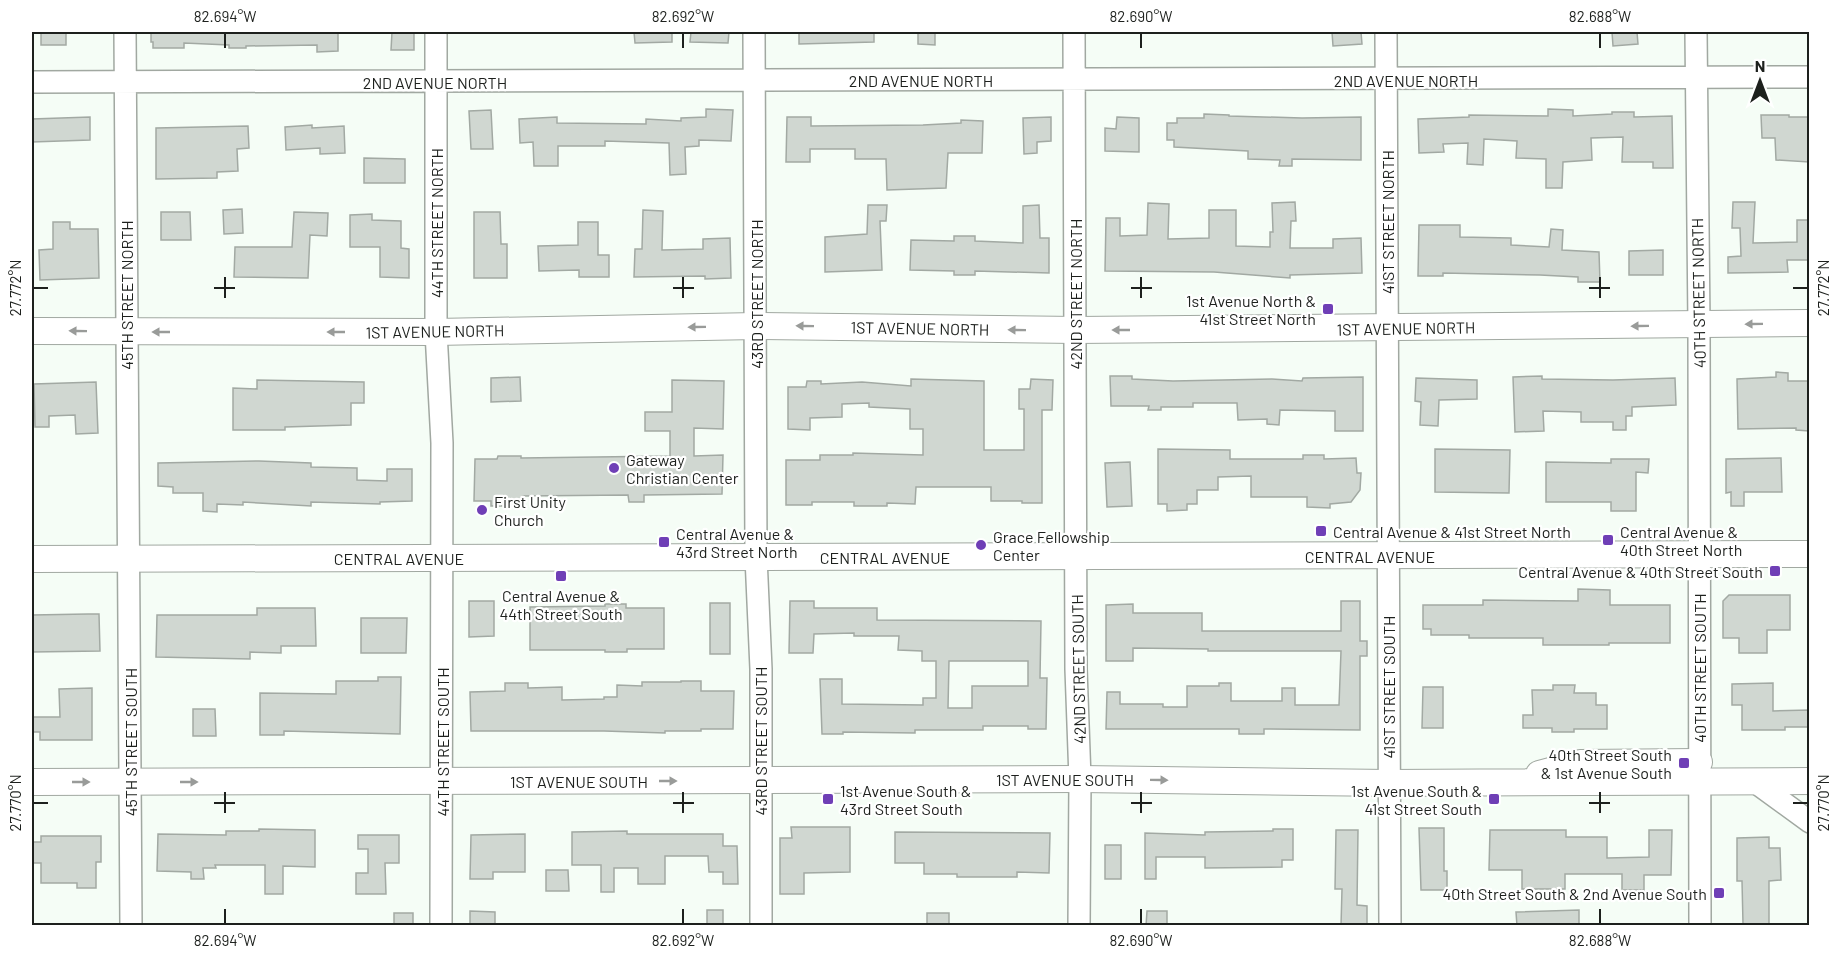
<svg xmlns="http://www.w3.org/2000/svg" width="1841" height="957" viewBox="0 0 1841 957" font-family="Barlow,sans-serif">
	<rect width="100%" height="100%" fill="#f5fdf6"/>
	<path fill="#d0d7d1" stroke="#a2a9a3" stroke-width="1.5" fill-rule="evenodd" d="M41,32h25v13h-25z
		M151,32h187v19l-21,1v-7l-71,1v2h-17v-3l-45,-2v5h-31v-6h-2z
		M392,32h22v18h-23z
		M634,32h38v10l-37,1z
		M691,32h38l-1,11 -38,-1z
		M799,32h75v10l-75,2z
		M918,32h17v13l-17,-1z
		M1332,32h29l1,12 -29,2z
		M1612,32h25l1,12 -25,2z
		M706,109l27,1 -2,31 -32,-1v6l-14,1 1,27 -16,1 -1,-32 -64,-2v5h-47v20h-24l-1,-24 -13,1 -1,-24 38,-2v6l89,1v-5l35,2v-3l25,-1z
		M1548,109l25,1v6l39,-2v-2h22v5l38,-1 1,52h-20v-6h-31l1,-25 -32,1 1,22 -29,2 -1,26h-16v-29l-30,-1 1,-17 -33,-2 -1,26 -16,-1 1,-21 -25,1 1,8 -25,1 -1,-34 51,-2v-2l79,1z
		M491,110l2,39h-22l-2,-38z
		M1204,114l25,1v1l73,2 59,-1v43l-69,-1v7h-13l1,-6 -32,-1v-8l-74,-4v-7h-7v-17h10v-5h27z
		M1761,115h28v2h20v45l-33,-2 -1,-22h-13z
		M90,117v23l-58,2v-23z
		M787,117h24v9l112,-1 38,-2v-3l22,1 -1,32h-34l-2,35 -59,2 -1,-31h-31v-10h-45v13h-24z
		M1051,117v24l-14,1v11l-13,1 -1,-36z
		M1117,117l22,1v34l-34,-1v-23l11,1z
		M312,125v3l32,-2 1,27 -25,1v-6l-34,2 -1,-23z
		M248,126l1,22 -12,1 1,22 -21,1v6l-61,1v-51z
		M364,158l41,1v24h-41z
		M1295,202l1,19h-5l-1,27h43v-9l28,-1 1,35 -72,2v3l-76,-6 -109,-1 1,-53h14v18l27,-1 1,-32 21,1 -1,35 41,-1v-28h27v36l34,1v-15h3l-1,-29z
		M1733,202h22l-2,41 44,-1v-22h12v40h-22l1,12 -60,1v-16l13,-1 -1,-28h-8z
		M868,205h19l-1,16h-6l2,49 -57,2v-35l42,-3z
		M1039,205l1,33h9v35l-74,-2v4h-21v-4l-44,-1 1,-30 43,1v-5h21v5l48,2v-37z
		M242,209l1,24 -19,1 -1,-24z
		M643,210l20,1 -1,39 41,-1v-10l27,-1 1,40 -26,1v-3l-71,1 1,-28h7z
		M161,212h29l1,28h-30z
		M294,212l34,1 -1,23 -17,-1 -2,43 -74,-1 1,-30h57z
		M474,212h26l1,32h6v34h-33z
		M372,214v6l29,1v27l8,1v29l-29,-1v-30h-30v-32z
		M53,222h17v7h28l1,49 -59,2 -1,-30 14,-1z
		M578,222h20v33h11v22h-30v-7l-40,1 -1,-25 40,-1z
		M1419,225h41v12l51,1v7l38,2 2,-18 12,1 -1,20 37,2 1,30h-22v-5l-38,-2 -97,-2v3h-25z
		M1663,250v25h-34v-24z
		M1776,372l12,1v8h21v50l-13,-1v-2l-58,1 -1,-50 39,-2z
		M1110,376h22v3l41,2 99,-2 30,2 1,-3 60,-1v54h-28v-20l-55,-1 -1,15 -12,-1v-5l-29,1 -1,-17h-44v4h-32v3h-13l1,-4h-38z
		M1542,376v3l71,1 62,-2 1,27 -44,2v9h-6v14h-13v-8h-32v-10l-38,-1 1,20 -29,1 -2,-55z
		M520,377l1,24 -30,1v-24z
		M1416,378l61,2v19l-38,1 -1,26 -18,-1 1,-23 -6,-1z
		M911,379l73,2v69h40v-41h-5v-20h11l1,-10 22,1 -1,30h-10v93h-20v-2h-31v-14h-75l-1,17 -28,-1v3h-33v-4h-42v3h-26v-45h34v-5h33v-2l70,2v-26h-13v-20l-41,-2v-4l-27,1v13l-32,1v12l-22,-1v-42h18l1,-6h14v3l41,-2 49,4z
		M257,380l107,2v21h-13v22l-66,2v3h-52v-42l24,1z
		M672,380l52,1 -1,48 -29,-1v28l29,-1 -1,39 -78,1v7h-15l-1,-7 -105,1v6l-10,1v3h-22v-5h-17l1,-42h22l1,-3h23v2l149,-2v-25h-25v-19h27z
		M96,382l2,51 -22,1 -1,-19 -26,1v11h-14l-1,-43z
		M1158,449l72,1v9h73v-4h21v4l32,-1 1,15h4l-1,17 -9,12 -21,2v4l-23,-1v-10h-56v-21l-33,1v13h-21v14h-10v6l-20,1v-7h-9z
		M1435,449l75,1 -1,43 -74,-1z
		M1781,458l1,34h-38v14h-13v-14l-5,1v-34z
		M1611,459h38l-1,14 -12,-1v39h-25v-9h-65v-40l65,1z
		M259,461l52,2v4l46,1v12l30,1v-12h25v32l-32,1v2l-69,-2v4l-68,-4v3l-26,-1v8l-14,-1v-18h-30v-6l-15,-1v-23z
		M1130,462l2,44 -25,1 -2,-44z
		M1578,589l32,1v15h60v38h-61v2h-66v-7h-74v-3h-38v-6h-8v-24h60v-5l95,1z
		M1729,595h61v35h-23v23h-28v-15h-16v-37z
		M469,601h25v35l-25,1z
		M790,601h24v7h63v12l164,1 -1,57h7l-1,51h-18v-3h-45v4h-68v3l-72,-1v2h-21l-2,-55h22v25l81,1v-7h13v-37h-14v-10l-24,-1 1,-14h-45v-3l-40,1 -1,19h-24zM949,661h79v25h-56v22h-24z
		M1341,601h19v40h7v15h-7v74l-96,-1v5h-25v-5h-133l1,-37h13v12h43v3h24v-21h32v-3h12v18h51v-13h13v17h44l2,-54h-133v-2l-75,-1v13h-27v-56l27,-1v9h69v18h139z
		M710,603h20v51h-20z
		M605,604h21v4h38v41h-37v3h-22v-2h-75v-43l75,-1z
		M257,608h58l1,38h-35v7l-31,-1v7l-94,-2 1,-42h100z
		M88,614h11l1,37 -68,1v-37z
		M361,618h46l-1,35h-45z
		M378,677h23l-1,57 -116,-3v4h-24v-42l76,1v-13h42z
		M681,681h20v10h33l-1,38h-32v2h-36v2l-61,-2h-133l-1,-39 35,-1v-8h23v5l34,-1v13l42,-1v-2h13v-12l25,1v-4h39z
		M1773,683v28l36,-1v17h-24v3h-43v-25h-10v-21z
		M1553,685h22l-1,8h22v12h11v24h-33v3h-22v-4h-29v-13h10l-1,-25h21z
		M1423,687h20v41h-21z
		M92,688v52h-52v-8h-8v-15h28l-1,-28z
		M193,709h22l1,27h-23z
		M791,827h59v45l-46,1v21h-24v-56h12z
		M1419,828h25v43h3v19h-26z
		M259,829l56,1v37l-32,-1v28h-18v-29h-50l1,3h-13l1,11h-13v-7l-34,-1 1,-37 68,1v-4h33z
		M1273,829h20v31h-11v7l-77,1v-11h-49v22h-11v-46l60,2v-3l68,-1z
		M1336,830h22l-1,75 10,1v20h-26l1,-37h-7z
		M1490,830h76v7h41v21l42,-1v-27h23l-1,45h-27v15h-22v-16h-57v15h-43v-19h-33z
		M627,831v3h96v12h14l1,38h-15v-12h-14l-1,-16h-43v28h-27v-16h-24v24h-13v-27h-29v-33z
		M895,832l155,1 -1,40 -32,-1v5h-60v-3h-33v-11h-29z
		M525,834v38h-32v7h-23l1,-44z
		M358,835h41v28h-14l1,31h-30v-21h12v-24h-10z
		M41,836h60v26h-5v26h-19v-5h-36v-20h-9v-21h9z
		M1769,837v11h11l1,32 -12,1v43h-26l-1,-43h-5v-43z
		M1105,845h16v34h-16z
		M546,870h22l1,21h-23z
		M707,910h16v16h-16z
		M1579,910v16h-62l-1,-14z
		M470,911l25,1v14h-25z
		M1147,911h20v15h-21z
		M394,913h19v13h-19z
		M927,913h22v13h-22z"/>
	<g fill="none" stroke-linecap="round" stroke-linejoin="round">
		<g stroke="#a1a8a1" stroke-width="24">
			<path id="minor" d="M125,32l6,894
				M436,32v300l6,111 -1,483
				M754,32l2,525 5,112v257
				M1074,32l2,637 4,110 -1,147
				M1386,32l4,894
				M1696,32l3,293 1,601
				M32,82c592,-2 1185,-2 1778,-5
				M1755,782l55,40"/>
		</g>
		<g stroke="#a1a8a1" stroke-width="28">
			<path id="major" d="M32,331l404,1 320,-6 320,4 734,-7
				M32,559l1778,-5
				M1539,774l41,-11 119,-1
				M32,782l1048,-3 308,4 422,-2"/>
		</g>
		<use href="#minor" stroke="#fff" stroke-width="21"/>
		<use href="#major" stroke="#fff" stroke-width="26"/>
	</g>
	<defs><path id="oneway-solid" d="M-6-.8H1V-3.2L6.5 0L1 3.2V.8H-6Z" transform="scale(1.5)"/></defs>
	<g fill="#999b99">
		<use href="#oneway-solid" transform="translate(1754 324) rotate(179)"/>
		<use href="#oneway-solid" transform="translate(805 326) rotate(-179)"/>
		<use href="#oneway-solid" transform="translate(1640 326) rotate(179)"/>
		<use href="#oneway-solid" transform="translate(697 327) rotate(179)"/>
		<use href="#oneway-solid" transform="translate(1017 330) rotate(-179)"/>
		<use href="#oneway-solid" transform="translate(1121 330) rotate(180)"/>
		<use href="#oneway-solid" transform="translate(78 331) rotate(-179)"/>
		<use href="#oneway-solid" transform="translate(161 332) rotate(180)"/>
		<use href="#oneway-solid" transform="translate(336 332) rotate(180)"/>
		<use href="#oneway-solid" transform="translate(1159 780) rotate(1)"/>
		<use href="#oneway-solid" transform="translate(668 781)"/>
		<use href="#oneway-solid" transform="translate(81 782)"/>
		<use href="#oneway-solid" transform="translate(189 782)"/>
	</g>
	<path fill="none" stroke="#1d201d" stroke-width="2" d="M225,33v15M683,33v15M1141,33v15M1600,33v15M225,277v21M683,277v21M1141,277v21M1600,277v21M33,288h15M214,288h21M673,288h21M1131,288h21M1589,288h21M1793,288h15M225,792v21M683,792v21M1141,792v21M1600,792v21M33,803h15M214,803h21M673,803h21M1131,803h21M1589,803h21M1793,803h15M225,909v15M683,909v15M1141,909v15M1600,909v15"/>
	<g fill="#6f3fb6" stroke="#fff" stroke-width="2">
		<rect x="1322" y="303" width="12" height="12" rx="3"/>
		<circle cx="614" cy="468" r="6"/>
		<circle cx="482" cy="510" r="6"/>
		<rect x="1315" y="525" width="12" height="12" rx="3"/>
		<rect x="1602" y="534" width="12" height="12" rx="3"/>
		<rect x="658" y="536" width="12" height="12" rx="3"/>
		<circle cx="981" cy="545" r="6"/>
		<rect x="1769" y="565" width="12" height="12" rx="3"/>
		<rect x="555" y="570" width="12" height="12" rx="3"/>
		<rect x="1678" y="757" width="12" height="12" rx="3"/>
		<rect x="822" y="793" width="12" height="12" rx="3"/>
		<rect x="1488" y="793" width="12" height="12" rx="3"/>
		<rect x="1713" y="887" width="12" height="12" rx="3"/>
	</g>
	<g text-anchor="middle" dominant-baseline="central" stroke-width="4.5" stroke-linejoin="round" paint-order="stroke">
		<g font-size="16" fill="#1d201d" stroke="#fff">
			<text x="921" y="80">2ND AVENUE NORTH</text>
			<text x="1406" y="80">2ND AVENUE NORTH</text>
			<text x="435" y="82">2ND AVENUE NORTH</text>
			<text transform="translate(1387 222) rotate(-90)">41ST STREET NORTH</text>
			<text transform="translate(436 223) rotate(-90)">44TH STREET NORTH</text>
			<text transform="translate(1698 293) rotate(-91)">40TH STREET NORTH</text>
			<text transform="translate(756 294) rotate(-90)">43RD STREET NORTH</text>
			<text transform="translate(1075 294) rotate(-90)">42ND STREET NORTH</text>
			<text transform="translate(126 295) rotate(-90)">45TH STREET NORTH</text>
			<text transform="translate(920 328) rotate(1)">1ST AVENUE NORTH</text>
			<text transform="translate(1406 328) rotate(-1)">1ST AVENUE NORTH</text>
			<text transform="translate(435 331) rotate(-1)">1ST AVENUE NORTH</text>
			<text x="1370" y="556">CENTRAL AVENUE</text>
			<text x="885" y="557">CENTRAL AVENUE</text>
			<text x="399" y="558">CENTRAL AVENUE</text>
			<text transform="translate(1699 668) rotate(-90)">40TH STREET SOUTH</text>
			<text transform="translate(1078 669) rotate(-91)">42ND STREET SOUTH</text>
			<text transform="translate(1388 687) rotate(-90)">41ST STREET SOUTH</text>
			<text transform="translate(760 741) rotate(-90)">43RD STREET SOUTH</text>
			<text transform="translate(130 742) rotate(-90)">45TH STREET SOUTH</text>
			<text transform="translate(442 742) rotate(-90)">44TH STREET SOUTH</text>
			<text x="1065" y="779">1ST AVENUE SOUTH</text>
			<text x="579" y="781">1ST AVENUE SOUTH</text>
		</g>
		<g font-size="16" fill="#1d201d" stroke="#fff" text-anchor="start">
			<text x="1316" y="300" text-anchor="end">1st Avenue North &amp;<tspan x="1316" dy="18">41st Street North</tspan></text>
			<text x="626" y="459">Gateway<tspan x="626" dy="18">Christian Center</tspan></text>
			<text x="494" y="501">First Unity<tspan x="494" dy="18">Church</tspan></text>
			<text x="1333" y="531">Central Avenue &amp; 41st Street North</text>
			<text x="1620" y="531">Central Avenue &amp;<tspan x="1620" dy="18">40th Street North</tspan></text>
			<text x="676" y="533">Central Avenue &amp;<tspan x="676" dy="18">43rd Street North</tspan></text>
			<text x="993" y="536">Grace Fellowship<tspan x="993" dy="18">Center</tspan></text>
			<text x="1763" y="571" text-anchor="end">Central Avenue &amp; 40th Street South</text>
			<text x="561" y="595" text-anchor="middle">Central Avenue &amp;<tspan x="561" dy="18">44th Street South</tspan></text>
			<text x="1672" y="754" text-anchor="end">40th Street South<tspan x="1672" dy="18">&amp; 1st Avenue South</tspan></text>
			<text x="840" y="790">1st Avenue South &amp;<tspan x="840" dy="18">43rd Street South</tspan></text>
			<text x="1482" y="790" text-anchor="end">1st Avenue South &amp;<tspan x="1482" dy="18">41st Street South</tspan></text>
			<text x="1707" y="893" text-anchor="end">40th Street South &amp; 2nd Avenue South</text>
		</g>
	</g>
	<rect width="1841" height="957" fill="none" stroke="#ffffff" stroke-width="66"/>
	<g transform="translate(1760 81)" stroke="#ffffff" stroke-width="4.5" paint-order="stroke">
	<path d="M0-4.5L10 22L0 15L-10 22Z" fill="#1d201d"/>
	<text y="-9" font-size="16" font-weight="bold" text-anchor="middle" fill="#1d201d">N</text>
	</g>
	<rect x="33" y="33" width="1775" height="891" fill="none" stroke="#1d201d" stroke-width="2"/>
	<g font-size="15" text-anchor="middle" fill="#1d201d">
		<text x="225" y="22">82.694°W</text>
		<text x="683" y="22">82.692°W</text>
		<text x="1141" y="22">82.690°W</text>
		<text x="1600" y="22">82.688°W</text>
		<text transform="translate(16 288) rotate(-90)" y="5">27.772°N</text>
		<text transform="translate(1824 288) rotate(-90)" y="5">27.772°N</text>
		<text transform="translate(16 803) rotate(-90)" y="5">27.770°N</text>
		<text transform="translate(1824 803) rotate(-90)" y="5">27.770°N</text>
		<text x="225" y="946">82.694°W</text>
		<text x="683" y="946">82.692°W</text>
		<text x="1141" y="946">82.690°W</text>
		<text x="1600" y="946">82.688°W</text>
	</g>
</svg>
